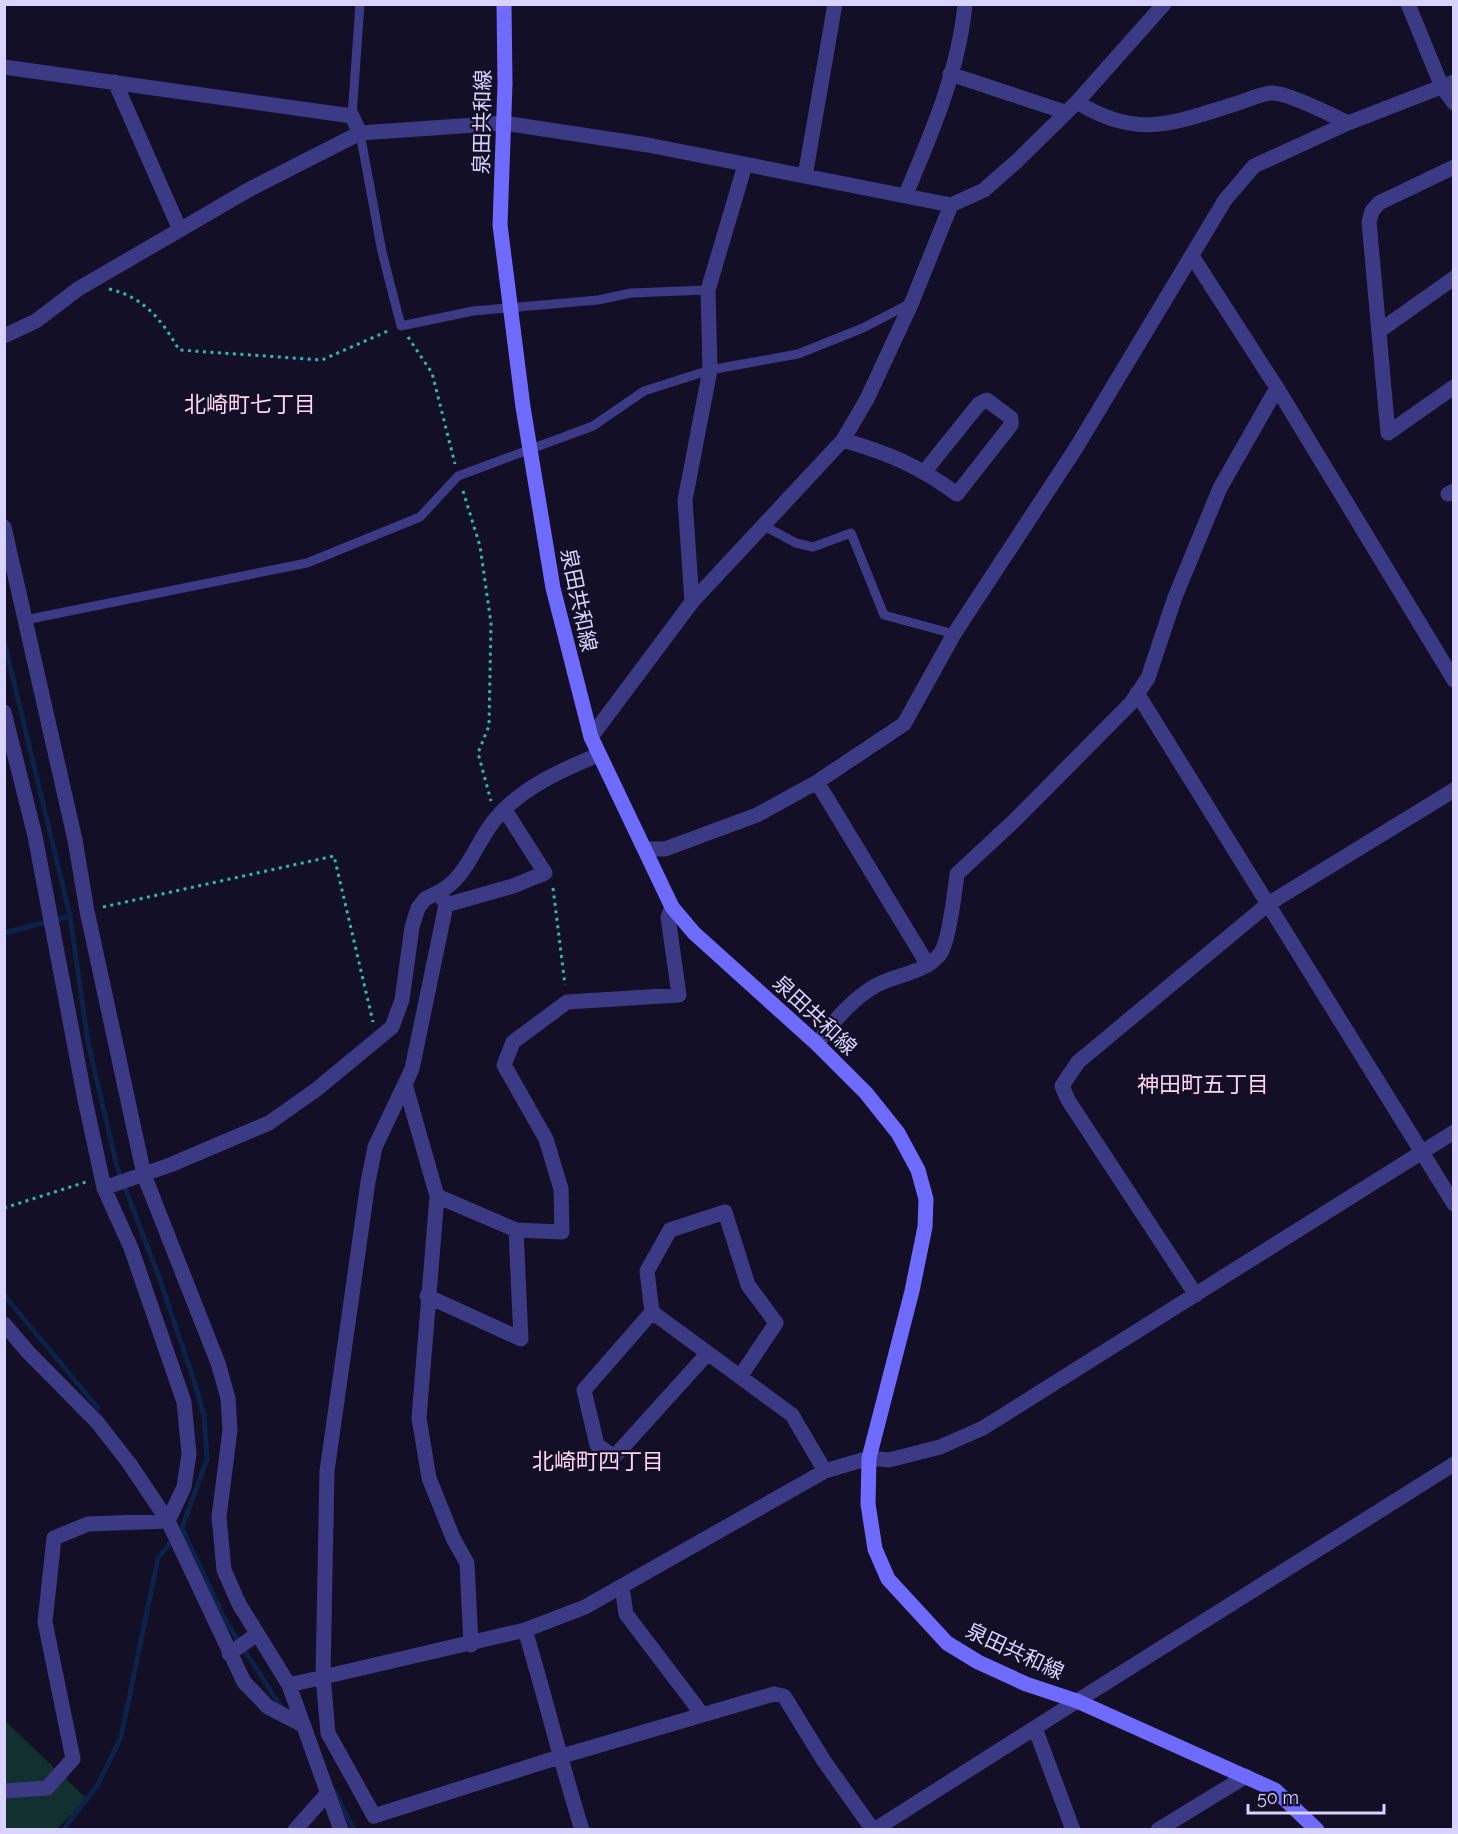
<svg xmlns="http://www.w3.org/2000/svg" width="1458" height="1834" viewBox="0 0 1458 1834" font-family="Raleway,'Noto Sans JP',sans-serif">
	<rect width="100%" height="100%" fill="#130f26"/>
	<path fill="#12302f" d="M4,1720l83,79 -30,30h-52z"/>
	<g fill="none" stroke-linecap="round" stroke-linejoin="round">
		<path stroke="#0c2248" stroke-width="5" d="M4,641l66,275 18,126 29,125 42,110 36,107 9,32 3,43 -25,69 -24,30 -37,179 -24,49 -34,44
			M4,933l66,-17
			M4,1295l94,113
			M182,1528l43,92 58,90
			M334,1791l20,39"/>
		<path stroke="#2fb8b0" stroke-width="3" stroke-dasharray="3 4.5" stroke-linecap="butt" d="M109,289c35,8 53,31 70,61l143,10 68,-30
			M408,337l24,36 23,91
			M463,491l17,55 11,77 -2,103 -11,27 13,48
			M553,888l12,97
			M103,907l231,-51 39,166
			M4,1208l82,-26"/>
		<path stroke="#3d3a85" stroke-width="9" d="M352,116l8,-112
			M360,133l22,119 19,74 72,-15 125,-11 33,-7 77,-3
			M764,526l32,17 17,4 38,-14 33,82 70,19
			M25,620l282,-57 113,-46 38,-41 135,-50 51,-35 66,-21 88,-16 65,-26 48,-25"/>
		<path stroke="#3d3a85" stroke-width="15" d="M1408,4l34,83 12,16
			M4,67l348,49 8,17
			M950,74l115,38
			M115,82l65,148
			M1077,102c61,38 96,21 158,2 11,-3 24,-10 36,-11 16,-1 61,22 77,30
			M1454,167l-75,36 -7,8 -3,11 19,211 66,-46
			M805,176l30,-172
			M906,194c25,-59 53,-124 59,-190
			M1192,256l85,132 177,292
			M1379,331l75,-53
			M4,336l32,-15 42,-32 172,-100 110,-56 144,-10 144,22 303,60 33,-15 33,-29 60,-59 87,-98
			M843,440c45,13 76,26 114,54l54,-69v-7l-24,-18 -8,4 -54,67
			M1448,494l6,-3
			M4,527l71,313 12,71 57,264 74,188 10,35 2,32 -11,87 5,53 15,34 50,81 52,145
			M692,602l-7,-102 25,-130 -2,-80 37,-125
			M1137,693l317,511
			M4,712l31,124 50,264 19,88 27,60 53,154 5,52 -5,33 -16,34
			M591,737l101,-135 151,-162 24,-41 45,-97 39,-97
			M817,782l111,183
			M646,849h19l92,-34 60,-33 87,-58 50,-90 122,-186 149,-248 29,-34 94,-43 106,-41
			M439,892c29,-15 37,-51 58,-75 26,-30 65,-47 101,-62
			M446,905l67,-19 32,-13 -40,-63
			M817,1044c15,-21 35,-45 58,-58 21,-12 49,-12 65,-32 9,-11 15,-64 17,-80l59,-55 115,-116 17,-25 27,-81 45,-109 57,-100
			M405,1084l32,112 -18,222 10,60 24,60 14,25 4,82
			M104,1188l66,-23 99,-42 48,-34 75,-62 10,-27 10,-73 6,-19 7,-9 14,-7 7,13 -34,164 -37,78 -7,35 -41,289 -4,205 5,57 46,83 185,-59 215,-63 10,2 40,65 49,69
			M516,1230l46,2 -1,-43 -15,-50 -42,-74 9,-23 54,-40 112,-7 -11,-78 4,-10
			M1196,1295l-128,-195 -6,-14 16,-24 190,-158 186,-114
			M427,1296l94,43 -5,-109 -79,-34
			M652,1312l-68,78 13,55 17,12 94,-104
			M4,1324l24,28 69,70 32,41 39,58 76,161 24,25 33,17
			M740,1377l36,-54 -28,-38 -23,-73 -55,18 -23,41 5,41 140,103 33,56
			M622,1587l4,27 76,100
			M525,1630c20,66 36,133 57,200
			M229,1654l28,-20
			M289,1685l236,-55 60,-23 240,-136 44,-13 20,2 51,-13 43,-19 471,-296
			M1035,1728l38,102
			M4,1791l43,-3 26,-29 -28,-137 9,-84 34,-14 80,-3
			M874,1830l203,-129
			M1158,1830l88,-54"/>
		<path stroke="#3d3a85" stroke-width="15" d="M1077,1701l377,-237
			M295,1830l32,-36"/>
		<path stroke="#6f6bff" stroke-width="15" d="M504,4l1,80 -5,141 23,182 30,181 38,149 81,170 22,26 123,111 49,49 32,40 20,37 8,29 -1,28 -13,64 -43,167 -1,46 7,45 13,30 59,64 31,19 48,22 51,17 198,89 42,40"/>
	</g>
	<g text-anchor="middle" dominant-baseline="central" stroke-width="4.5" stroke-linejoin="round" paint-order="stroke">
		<g font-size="21" fill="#d9d4ff" stroke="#130f26">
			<text transform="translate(482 122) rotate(-89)">泉田共和線</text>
			<text transform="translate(579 600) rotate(78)">泉田共和線</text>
			<text transform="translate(815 1015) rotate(43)">泉田共和線</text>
			<text transform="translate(1015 1651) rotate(25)">泉田共和線</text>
		</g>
		<g font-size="22" fill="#ffd6f0" stroke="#130f26">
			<text x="250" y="404">北崎町七丁目</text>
			<text x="1203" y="1084">神田町五丁目</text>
			<text x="598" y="1461">北崎町四丁目</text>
		</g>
	</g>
	<rect width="1458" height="1834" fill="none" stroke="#d9d4ff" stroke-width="12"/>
	<path d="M1248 1804v9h136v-9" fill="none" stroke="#d9d4ff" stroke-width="3"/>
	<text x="1257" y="1804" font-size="18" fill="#d9d4ff" stroke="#130f26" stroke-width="4.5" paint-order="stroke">50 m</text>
</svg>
